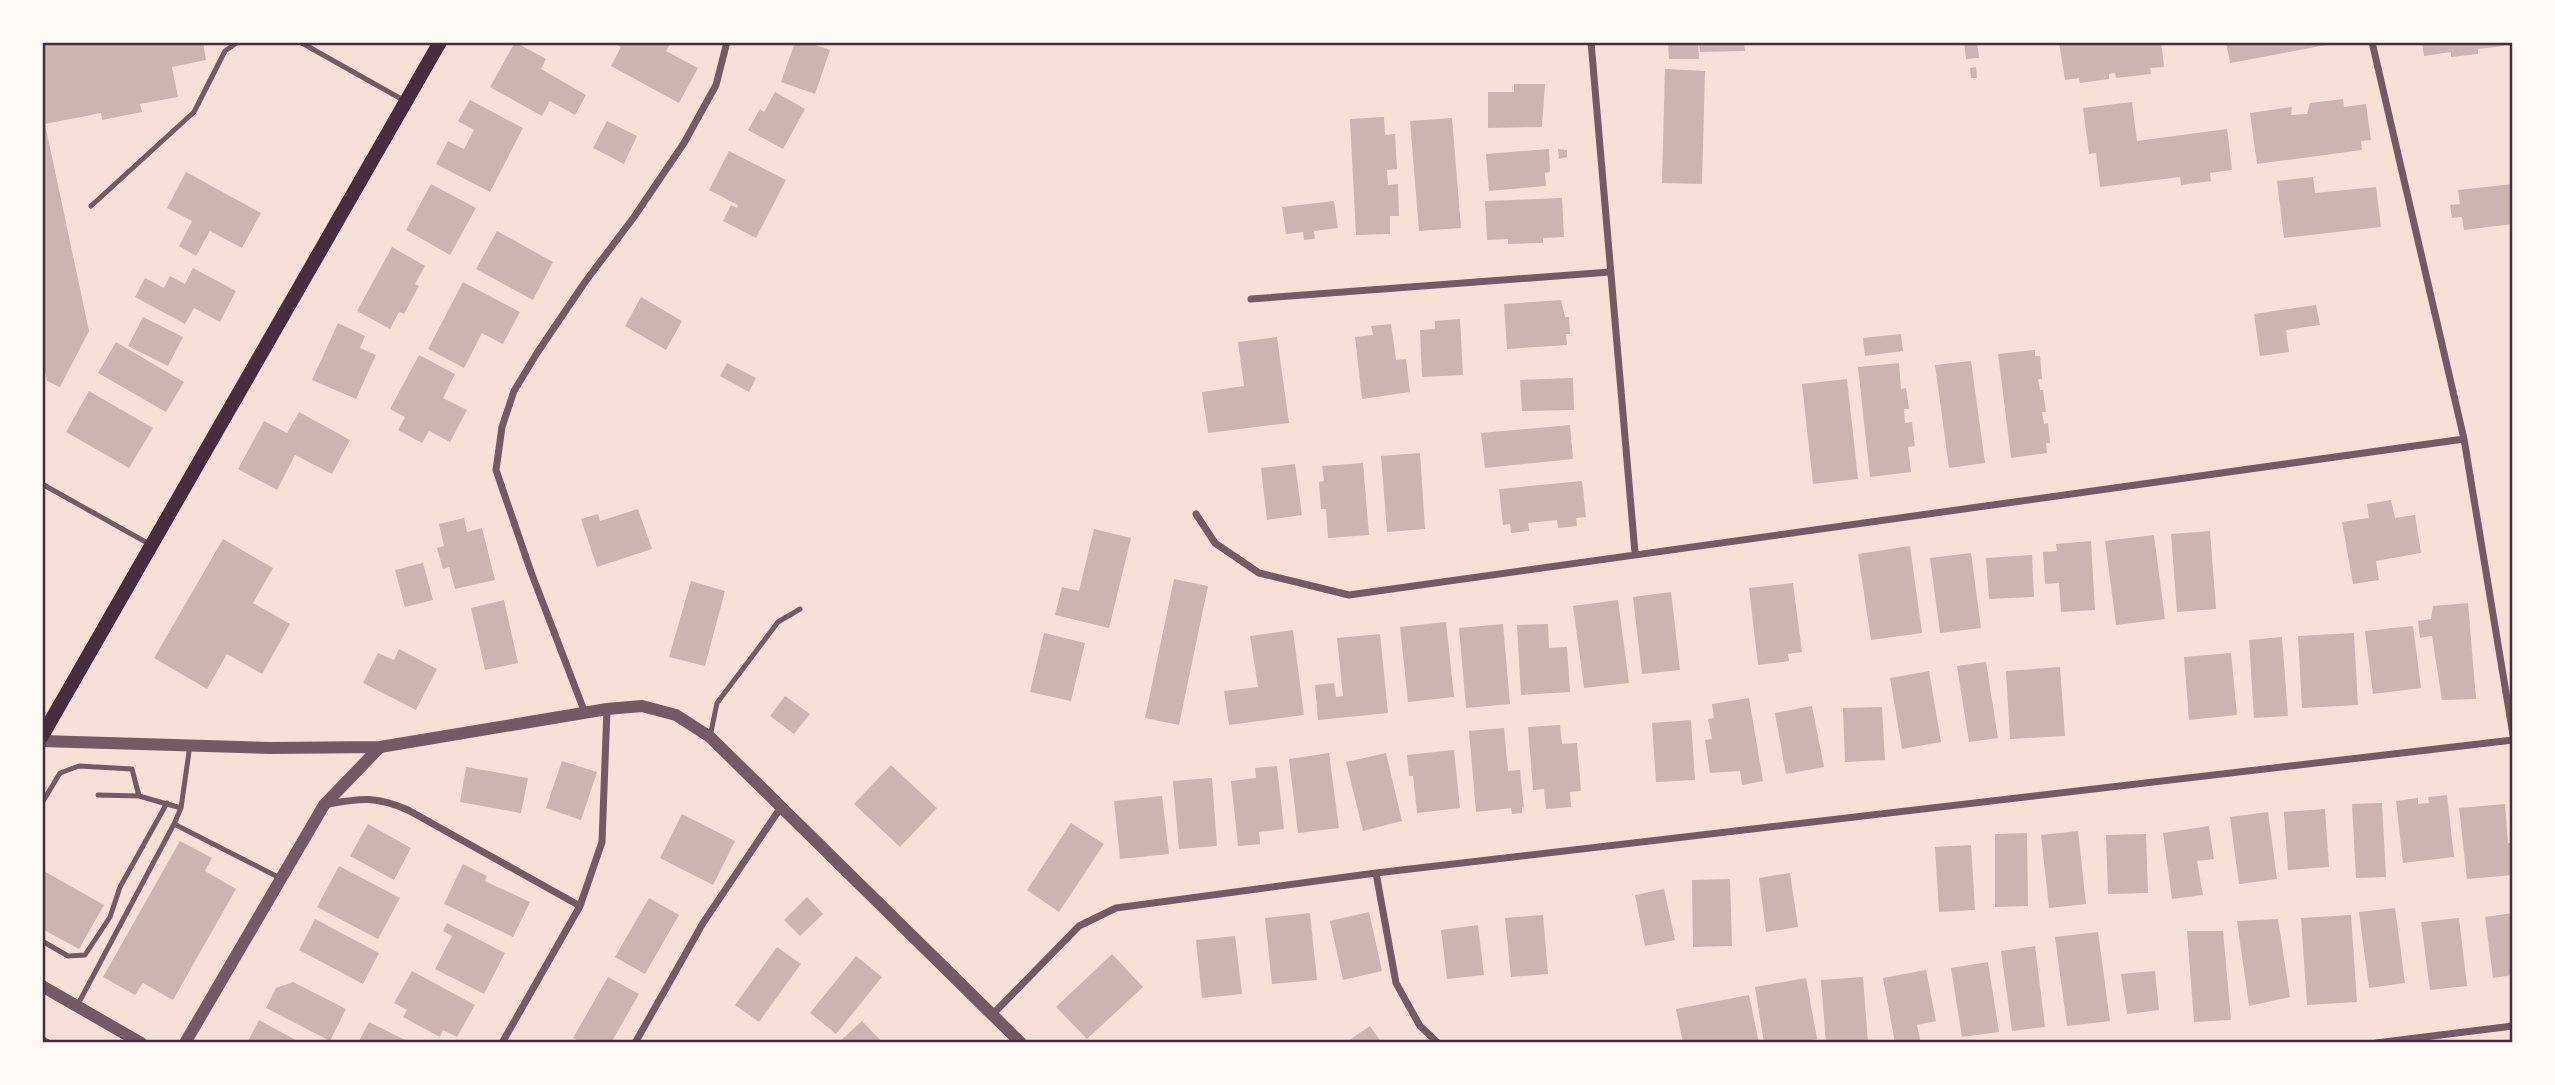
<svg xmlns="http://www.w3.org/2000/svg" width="2555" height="1085" viewBox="0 0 2555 1085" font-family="Manrope,sans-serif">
	<rect width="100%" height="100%" fill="#f7e1d7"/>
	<path fill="#ccb4b1" d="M42,42h161l3,18 -34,7 6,30 -38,7 2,8 -40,8 -1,-7 -56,11 44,207 -29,56 -13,-6 -5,-24z
		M515,42l31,17 -5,10 45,26 -11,20 -25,-14 -8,15 -52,-29z
		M612,42h59l-5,9 32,17 -19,35 -68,-37 10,-19z
		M795,42h11l24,8 -15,44 -34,-12z
		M1668,42h30l1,17h-30z
		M1699,42h45l1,9 -45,1z
		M1964,42h13l2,16 -13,1z
		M2059,42h102l3,25 -14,1 1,6 -35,4 -1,-5 -6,1v5l-29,4 -1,-5 -14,2z
		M2226,42h111v1l-107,20z
		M2422,42h82v4l-26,3v5l-27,3v-5l-27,4z
		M1976,67l1,11h-6l-1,-10z
		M1665,69l40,2 -3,113 -40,-1z
		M1514,84h31l-3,43 -54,1v-36h26z
		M775,92l30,17 -22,40 -35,-19 12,-21 4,3z
		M2343,99l1,8 22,-3 5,36 -10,1 1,9 -105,14 -7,-51 42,-6 -1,8 16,-1 3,-11z
		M470,100l53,28 -33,64 -54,-28 12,-23 16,8 10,-19 -16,-9z
		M2132,102l5,39 90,-12 5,41 -22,3 1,8 -30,4 -1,-8 -80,10 -4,-34 -7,1 -6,-46z
		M1384,117l1,18 10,-1 2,35 -10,1 1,15 10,-1 1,32h-9v18l-34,1 -6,-116z
		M1452,118l9,110 -42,3 -9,-110z
		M607,121l30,15 -13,28 -31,-16z
		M1549,149l1,23 -5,1 1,13 -57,5 -3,-37z
		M1558,149l9,1v7l-8,2z
		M729,151l57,29 -30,58 -33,-17 8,-16 6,3 1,-3 -29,-15z
		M186,172l75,41 -19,35 -32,-17 -14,25 -17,-10 13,-25 -25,-13z
		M2313,177l2,16 61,-6 5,40 -97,11 -7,-57z
		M431,184l45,24 -26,47 -44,-25z
		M2513,184v40l-49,6 -2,-13 -10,1 -2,-13 10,-1 -2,-14z
		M1562,198l2,39 -21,1v5l-35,1v-5l-21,1 -2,-39z
		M1334,201l4,27 -24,3 1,8 -11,1 -1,-8 -17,2 -4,-27z
		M497,231l56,31 -20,38 -57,-31z
		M392,247l33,19 -10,18 4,2 -15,28 -5,-2 -9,17 -33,-18z
		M193,268l43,23 -16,31 -26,-14 -9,16 -50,-27 10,-19 19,10 6,-12 15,8z
		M463,282l57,30 -17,32 -21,-11 -18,35 -36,-19z
		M641,297l41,24 -16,29 -41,-24z
		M1561,300l4,17h4l1,17h-4l1,11 -60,4 -3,-45z
		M2316,305l4,20 -34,5 3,22 -29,4 -6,-42z
		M143,317l40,20 -15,29 -40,-20z
		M1460,319l3,56 -41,2 -2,-47 15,-1v-8z
		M338,323l27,13 -5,12 16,7 -20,44 -44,-19z
		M1391,324l5,36 10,-1 4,33 -48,7 -7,-62 18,-2 -2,-9z
		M1901,334l2,17 -38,5 -2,-18z
		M1277,337l12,86 -81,10 -6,-41 42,-6 -6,-44z
		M116,342l68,40 -18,30 -68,-39z
		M2035,350v6h5l2,23h-4l2,11h3l3,22h-4l2,12 4,-1 2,20h-4l1,10 -36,5 -13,-104z
		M419,355l36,19 -12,24 24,12 -17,32 -21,-11 -7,12 -24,-13 7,-13 -15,-8z
		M1971,361l14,102 -36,5 -14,-103z
		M727,363l29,15 -7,14 -29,-16z
		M1899,363l2,26 5,-1 3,21h-5l1,14 7,-1 3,24 -7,1 3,25 -41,5 -12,-110z
		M1573,378l1,32 -52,1 -2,-31z
		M1847,379l11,100 -45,5 -11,-100z
		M89,391l64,37 -24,40 -63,-36z
		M299,412l51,28 -18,34 -37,-19 -18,35 -39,-21 26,-48 23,12z
		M1570,425l3,34 -88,9 -4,-35z
		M1420,453l5,76 -38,3 -6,-76z
		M1363,463l6,72 -41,3 -2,-29h-5l-2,-27 5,-1 -2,-15z
		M1295,464l7,51 -35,5 -6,-52z
		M1582,481l4,36 -10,1 1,8 -19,2 -1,-8 -29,3 1,8 -18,2 -1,-9 -7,1 -4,-36z
		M2391,500l4,18 20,-3 6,38 -45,8 3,19 -26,4 -11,-62 27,-4 -2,-14z
		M638,509l14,40 -55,18 -16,-48 17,-5 2,7z
		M464,518l3,14 15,-4 13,52 -40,9 -6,-22 -6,2 -6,-21 7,-2 -5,-22z
		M1094,529l37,9 -22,90 -54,-13 7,-28 17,4z
		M2210,531l6,78 -39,3 -6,-78z
		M2154,535l11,84 -49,6 -11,-84z
		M223,539l50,29 -20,35 37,21 -28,50 -35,-20 -20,35 -53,-31z
		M2091,541l4,69 -34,2 -2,-29 -14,1 -2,-32 14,-1 -1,-7z
		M1910,546l12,87 -51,7 -13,-86z
		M1971,553l10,75 -41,5 -10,-75z
		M2032,555l2,42 -45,2 -3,-41z
		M423,563l10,37 -28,7 -10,-37z
		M1174,579l34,7 -29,139 -34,-7z
		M691,581l34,10 -20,75 -36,-9z
		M1793,583l9,69 -14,2 1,7 -31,4 -9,-77z
		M1671,592l9,78 -38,4 -9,-77z
		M504,600l14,63 -33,7 -14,-62z
		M1618,600l11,83 -45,5 -11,-82z
		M2468,603l8,96 -34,1 -10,-64 -12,2 -2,-17 13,-2 2,-13z
		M1446,622l8,75 -46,5 -8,-75z
		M1503,624l7,80 -44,4 -7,-80z
		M1548,624l1,24 18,-1 3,45 -49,3 -4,-70z
		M2413,626l8,62 -48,6 -8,-63z
		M1293,630l11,85 -75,10 -5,-34 34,-4 -8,-51z
		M1044,633l41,10 -14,58 -41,-9z
		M2354,633l4,72 -56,3 -4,-72z
		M1380,634l8,79 -70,7 -3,-35 19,-2 2,14 7,-1 -6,-58z
		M2282,637l6,79 -34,2 -5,-78z
		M399,649l38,20 -21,41 -53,-27 15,-30 16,7z
		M2231,653l6,62 -48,5 -5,-63z
		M1986,662l12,76 -29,4 -12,-76z
		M2060,667l5,69 -55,3 -4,-68z
		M1929,671l12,71 -39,7 -12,-71z
		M785,696l25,18 -16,20 -24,-18z
		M1749,698l14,83 -21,4 -2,-14 -30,2 -5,-33 7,-1 -4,-20 6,-1 -2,-14z
		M1812,706l12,61 -38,7 -11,-61z
		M1882,707l3,53 -40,2 -2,-54z
		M1691,720l4,60 -39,2 -4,-59z
		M1560,725l2,19 15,-1 4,48 -11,1 1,15 -25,2 -2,-20 -11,1 -5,-63z
		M1504,728l4,43 12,-1 4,38 -2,-1v6l-10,1 -1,-6 -35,4 -7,-81z
		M1454,750l6,58 -43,5 -4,-37h-4l-2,-21z
		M1329,753l10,75 -41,5 -9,-74z
		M1386,753l16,68 -39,10 -17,-69z
		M562,761l35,11 -16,48 -35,-12z
		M891,765l46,43 -37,39 -46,-43z
		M1277,766l7,63 -25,3 1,12 -22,2 -7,-65 25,-3 -1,-10z
		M466,767l62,11 -7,35 -61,-11z
		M1212,778l5,68 -38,3 -6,-68z
		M2447,795l7,62 -51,6 -7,-62 22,-3v6l11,-1 -1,-6z
		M1162,796l7,58 -49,5 -6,-58z
		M2382,803l4,74 -30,1 -4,-74z
		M2505,804l3,39h5v32l-46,4 -8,-71z
		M2325,809l4,58 -41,3 -4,-58z
		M2268,812l9,67 -38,5 -9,-67z
		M682,814l53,27 -22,44 -53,-27z
		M1071,823l33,21 -45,68 -32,-22z
		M368,824l43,24 -17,32 -44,-24z
		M2209,826l5,33 -17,2 6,34 -31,4 -9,-66z
		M2078,831l8,73 -37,4 -8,-73z
		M2027,833l1,73 -33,1v-73z
		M2146,834l2,59 -40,1 -2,-59z
		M180,841l32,17 -7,13 31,18 -63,111 -30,-17 -8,12 -32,-18z
		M1971,845l4,65 -36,2 -4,-65z
		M463,864l24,12 -2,5 45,21 -17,35 -69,-33z
		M339,866l61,32 -22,41 -61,-32z
		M42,870l62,35 -25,44 -37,-20z
		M1790,873l8,54 -32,5 -7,-54z
		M1730,879l2,67 -39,1 -1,-67z
		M1664,889l11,51 -30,6 -10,-51z
		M807,897l16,17 -23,22 -16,-16z
		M649,898l30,17 -34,59 -30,-17z
		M2395,908l10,75 -36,5 -10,-76z
		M1369,912l13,59 -39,9 -13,-59z
		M1310,913l7,67 -45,4 -7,-66z
		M2513,913v62l-20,3 -8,-61z
		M1543,915l5,59 -37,3 -6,-59z
		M2351,915l6,87 -50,3 -6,-87z
		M2459,918l8,68 -37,4 -9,-68z
		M315,919l64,34 -16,31 -64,-34z
		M2278,919l12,78 -41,9 -12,-85z
		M447,923l58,30 -21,41 -49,-25 17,-33 -9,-5z
		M1478,925l6,50 -37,4 -6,-49z
		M2187,931h36l8,89 -37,2z
		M2098,932l12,89 -43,5 -12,-89z
		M1235,936l7,58 -40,4 -6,-58z
		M2035,946l10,81 -33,4 -11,-80z
		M777,947l24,17 -42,58 -24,-17z
		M1112,954l31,33 -56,52 -31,-32z
		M856,956l26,21 -46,57 -26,-21z
		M1988,962l11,70 -37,5 -11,-69z
		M1926,970l10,51 -19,4 4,18h-26l-12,-65z
		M412,971l63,34 -18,32 -14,-7 -3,7 -37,-20 4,-7 -13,-7z
		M2155,971l4,39 -32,4 -6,-40z
		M608,977l31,17 -28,49h-29l-9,-5z
		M1863,977l5,66h-42l-5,-63z
		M1806,978l11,61 -24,4h-29l-9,-56z
		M293,982l53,27 -16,32 -64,-33 10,-20z
		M1749,995l10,48h-76l-7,-34z
		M259,1020l42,23h-54z
		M862,1021l21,22h-45z
		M369,1022l42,21h-53z
		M1370,1026l12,17h-37z"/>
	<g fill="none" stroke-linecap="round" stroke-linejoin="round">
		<path stroke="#755966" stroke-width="5" d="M300,42l105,59
			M91,206l103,-94 31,-61 13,-9
			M42,484l109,61
			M710,737l7,-34 61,-81 22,-13
			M98,795l41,1 42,12
			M42,803l18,-30 19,-7 53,3 7,27
			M174,824l106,54
			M42,941l26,15 17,-1 25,-38 10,-30 47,-84
			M77,1006l97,-182 7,-16 9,-63
			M42,1038l8,5"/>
		<path stroke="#755966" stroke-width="7" d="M1591,42l44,511
			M2372,42l92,397 49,296
			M1251,299l359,-27
			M1196,514l19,29 44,30 90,22 1115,-156
			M585,713l-54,-141 -35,-102 6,-43 12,-36 23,-38 48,-71 49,-65 50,-74 32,-58 11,-43
			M328,804c34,-6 48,-8 80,6l172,96
			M1376,873l20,110 24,43 18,17
			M992,1015l87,-89 37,-18 260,-35 1137,-133
			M502,1043l78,-137 22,-64 5,-133
			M635,1043l68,-120 78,-116
			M2376,1043l137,-17"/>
		<path stroke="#755966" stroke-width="12" d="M42,741l227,7 111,-1 227,-38 35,-3 34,9 34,22 311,306
			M42,986l99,57
			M185,1043l139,-238 56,-58"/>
		<path stroke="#4a2c40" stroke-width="14" d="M42,736l398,-694"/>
	</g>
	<rect width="2555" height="1085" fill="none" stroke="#fffaf5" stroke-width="88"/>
	<rect x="44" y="44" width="2467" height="997" fill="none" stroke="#4a2c40" stroke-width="2.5"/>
</svg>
